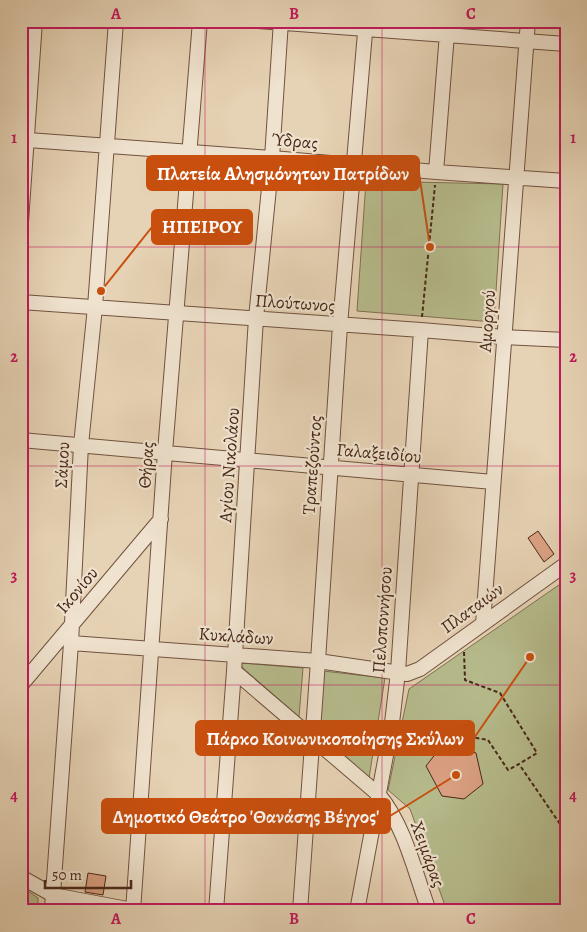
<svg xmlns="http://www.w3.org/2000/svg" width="587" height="932" viewBox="0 0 587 932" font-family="Alegreya,serif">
	<rect width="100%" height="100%" fill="#e6d2b4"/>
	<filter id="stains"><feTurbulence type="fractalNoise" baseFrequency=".004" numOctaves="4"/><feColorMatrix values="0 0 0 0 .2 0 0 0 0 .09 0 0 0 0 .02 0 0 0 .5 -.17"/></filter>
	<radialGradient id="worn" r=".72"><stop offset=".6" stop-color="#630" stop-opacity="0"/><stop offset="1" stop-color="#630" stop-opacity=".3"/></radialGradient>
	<path fill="#b6bb8c" stroke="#7f7152" d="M366,181l137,3 -9,138 -137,-11z
		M566,580v331h-119l-37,-102 -22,-19 21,-101z
		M242,663l61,5 -4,49 -56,-49 -2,-3z
		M323,671l62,7 -16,100 -51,-47z
		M21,886l17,12v13h-17z"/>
	<path fill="#dca184" stroke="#482718" d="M538,531l16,23 -10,8 -16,-24z
		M444,743l32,10 7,31 -19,15 -22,-3 -16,-30z
		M88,873l18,3 -3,19 -18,-3z"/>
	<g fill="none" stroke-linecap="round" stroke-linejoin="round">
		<g stroke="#70523f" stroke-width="16">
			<path id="minor" d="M258,21l308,23
				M21,141l7,-1 244,18 164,14 130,9
				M436,172l12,-151
				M21,222l14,-201
				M21,302l400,28 83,7 62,3
				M21,440l472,42
				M483,624l45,-603
				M71,643l247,18 89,13 13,-5 146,-105
				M234,671l145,124c26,31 36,78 50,116
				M21,685l140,-166
				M21,877l32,18 85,16
				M49,911l3,-3 19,-265 10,-198 14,-138 21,-286
				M133,911l32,-459 35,-431
				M216,911l18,-240 22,-353 16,-160 9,-137
				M300,911l18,-250 22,-336 26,-304
				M357,911l35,-188 6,-51 23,-342"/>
		</g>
		<path stroke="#482718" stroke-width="2" stroke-dasharray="4 2.5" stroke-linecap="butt" d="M422,317l13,-132
			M464,652l1,28 35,13 37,60 -18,11
			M405,725l83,15 20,30 11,-6 41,60
			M566,819l-6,5 6,10"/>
		<use href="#minor" stroke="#efe2ce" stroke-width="14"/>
	</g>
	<path fill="none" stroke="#c2185b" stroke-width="1" stroke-opacity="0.55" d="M205,21v890M382,21v890M21,247h545M21,466h545M21,685h545"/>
	<g text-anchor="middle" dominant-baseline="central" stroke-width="4.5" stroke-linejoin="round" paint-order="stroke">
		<g font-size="18" fill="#482718" stroke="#efe2ce">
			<text transform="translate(295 141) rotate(5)">Ύδρας</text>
			<text transform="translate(295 303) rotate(4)">Πλούτωνος</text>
			<text transform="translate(487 321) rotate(-86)">Αμοργού</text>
			<text transform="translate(379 453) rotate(5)">Γαλαξειδίου</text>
			<text transform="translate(62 465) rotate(-87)">Σάμου</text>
			<text transform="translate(146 465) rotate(-86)">Θήρας</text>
			<text transform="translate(229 465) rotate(-86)">Αγίου Νικολάου</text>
			<text transform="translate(312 465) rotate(-86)">Τραπεζούντος</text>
			<text transform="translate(77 590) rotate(-50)">Ικονίου</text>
			<text transform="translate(472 608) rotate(-36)">Πλαταιών</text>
			<text transform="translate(382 620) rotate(-86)">Πελοποννήσου</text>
			<text transform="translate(236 636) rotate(4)">Κυκλάδων</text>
			<text transform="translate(428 854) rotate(70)">Χειμάρας</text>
		</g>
	</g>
	<path fill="none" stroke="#c84f0e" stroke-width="2" d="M430 247L419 173M101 291L152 227M530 657L474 738M456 775L390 816"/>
	<g fill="#c84f0e" stroke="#efe2ce" stroke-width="2">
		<circle cx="430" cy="247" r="5"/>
		<circle cx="101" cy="291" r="5"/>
		<circle cx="530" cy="657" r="5"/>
		<circle cx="456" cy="775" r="5"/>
	</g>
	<g fill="#c84f0e" stroke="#c84f0e" stroke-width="2">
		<rect x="147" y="156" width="272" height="34" rx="5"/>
		<rect x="152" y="210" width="100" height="34" rx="5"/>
		<rect x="196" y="721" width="278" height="34" rx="5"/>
		<rect x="102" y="799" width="288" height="34" rx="5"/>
	</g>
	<g font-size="19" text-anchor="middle" font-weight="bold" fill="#fff">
		<text x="283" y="180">Πλατεία Αλησμόνητων Πατρίδων</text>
		<text x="202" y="233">ΗΠΕΙΡΟΥ</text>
		<text x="335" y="745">Πάρκο Κοινωνικοποίησης Σκύλων</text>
		<text x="246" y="823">Δημοτικό Θεάτρο 'Θανάσης Βέγγος'</text>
	</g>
	<rect width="587" height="932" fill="none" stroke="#e6d2b4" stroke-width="55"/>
	<path d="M45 880v8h86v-8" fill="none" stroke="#482718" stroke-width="2.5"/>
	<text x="52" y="880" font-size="15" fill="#482718" stroke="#efe2ce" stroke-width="4" paint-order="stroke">50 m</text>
	<rect x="28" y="28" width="532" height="876" fill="none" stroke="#c2185b" stroke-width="2"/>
	<g font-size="16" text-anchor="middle" font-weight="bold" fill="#c2185b">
		<text x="116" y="19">A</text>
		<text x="294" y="19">B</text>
		<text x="471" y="19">C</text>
		<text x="14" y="143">1</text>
		<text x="573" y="143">1</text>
		<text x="14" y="362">2</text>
		<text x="573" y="362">2</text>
		<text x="14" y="581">3</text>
		<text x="573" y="581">3</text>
		<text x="14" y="801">4</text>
		<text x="573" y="801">4</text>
		<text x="116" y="924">A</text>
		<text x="294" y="924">B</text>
		<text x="471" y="924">C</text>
	</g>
	<rect width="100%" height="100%" filter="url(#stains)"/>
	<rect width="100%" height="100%" fill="url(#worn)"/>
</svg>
